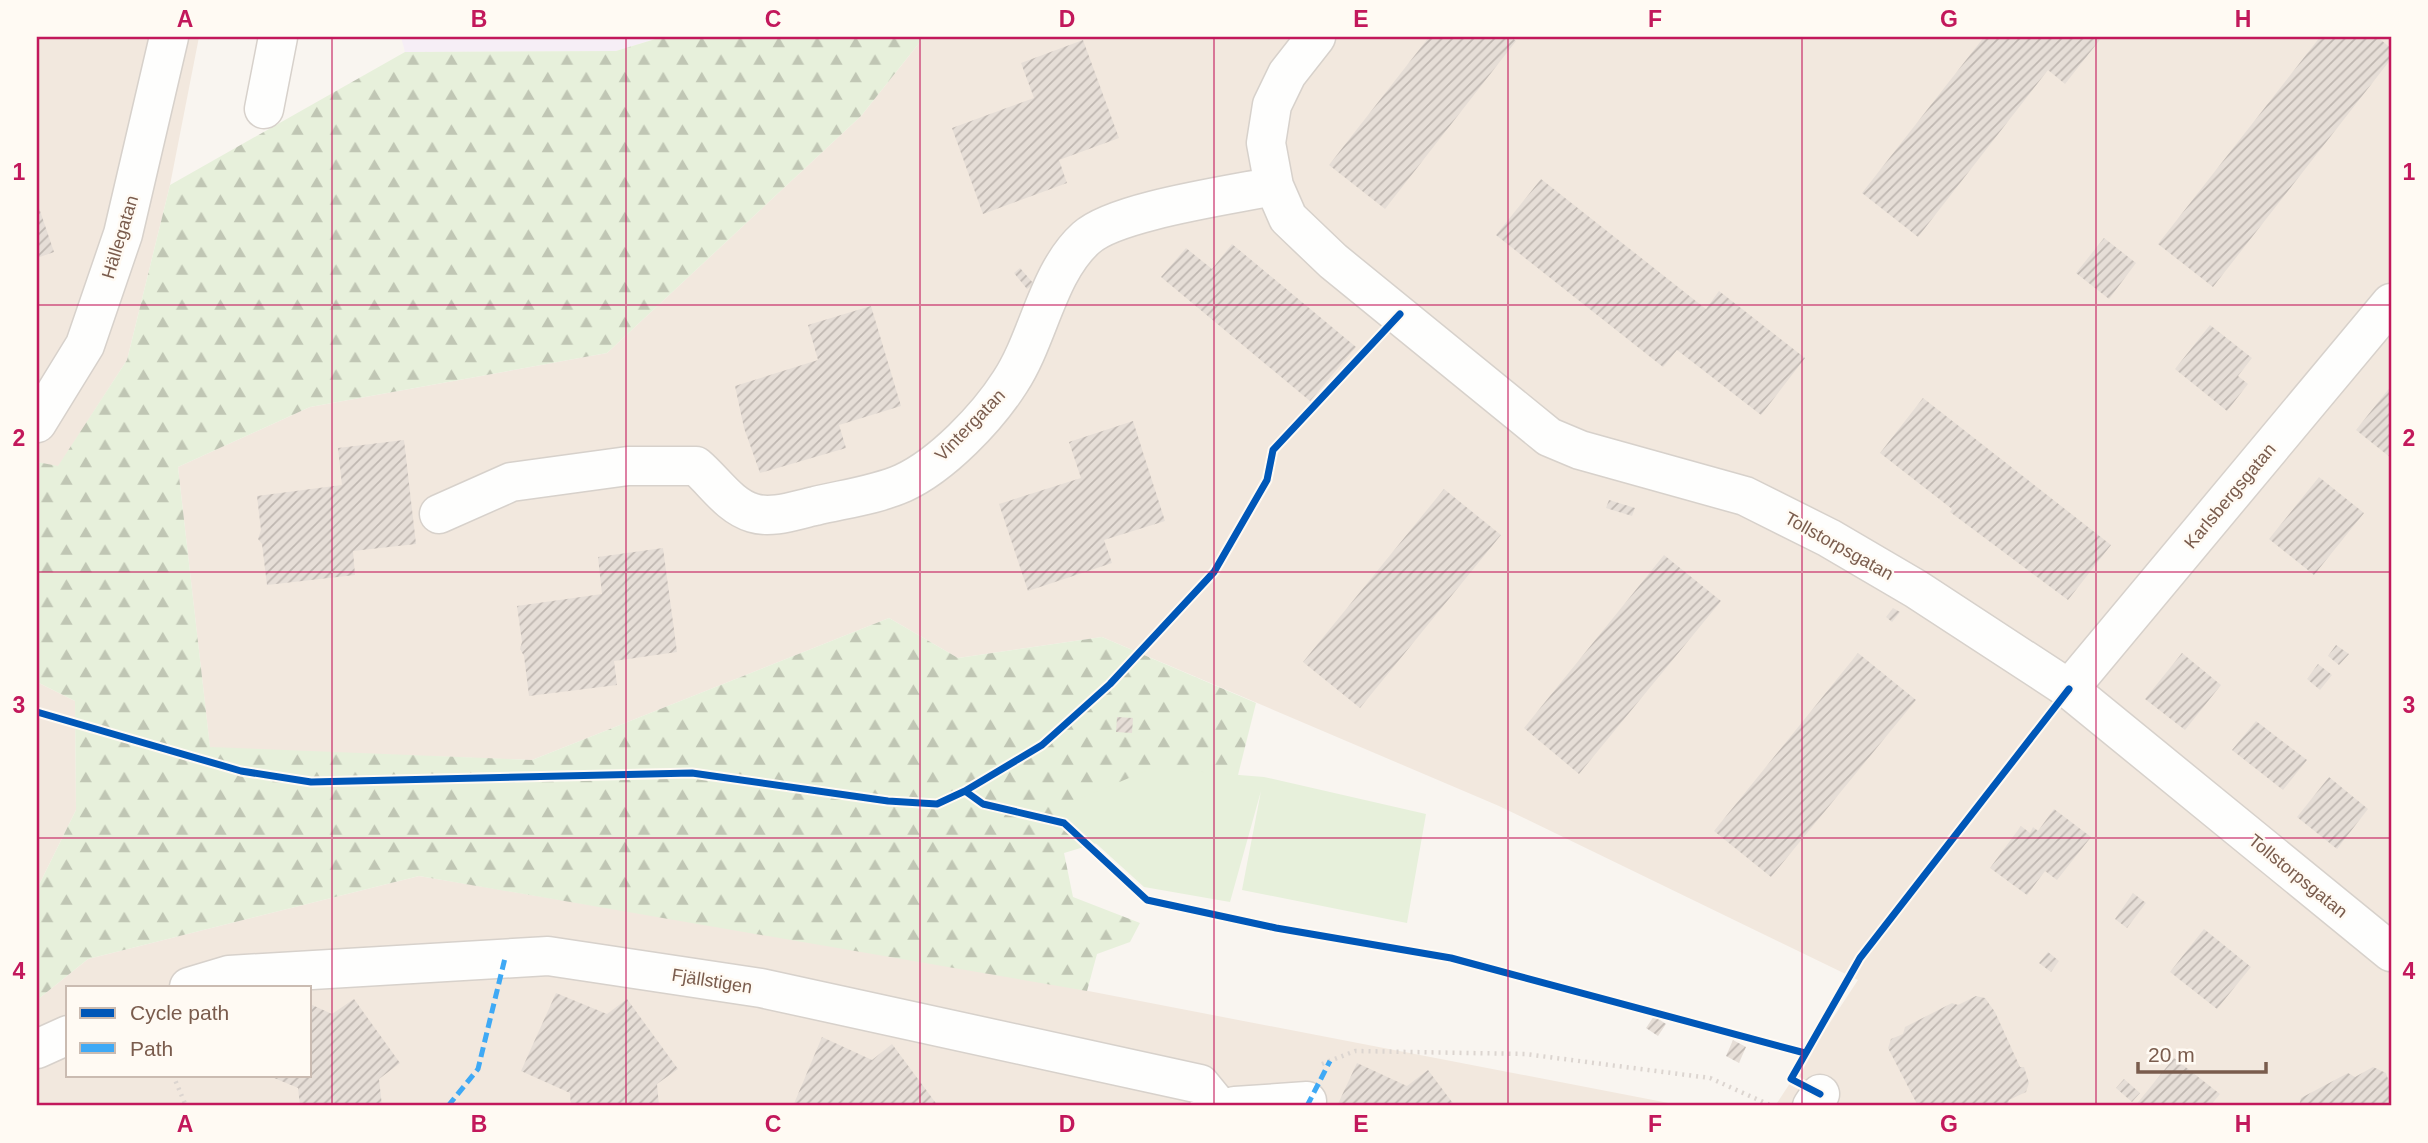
<svg xmlns="http://www.w3.org/2000/svg" width="2428" height="1143" viewBox="0 0 2428 1143" font-family="Arial,sans-serif">
	<defs>
		<pattern id="forest-firs" width="22" height="20" patternUnits="userSpaceOnUse" patternTransform="scale(1.75)"><rect width="22" height="20" fill="#e7f0db"/><path d="M5 1l3.5 6h-7zM16 11l3.5 6h-7z" fill="#c0c6b4"/></pattern>
		<pattern id="building-hatch" width="6" height="6" patternUnits="userSpaceOnUse" patternTransform="scale(1.75)"><rect width="6" height="6" fill="#e6ded7"/><path d="M-1 1l2-2M0 6l6-6M5 7l2-2" fill="none" stroke="#bfb7b1"/></pattern>
	</defs>
	<rect width="100%" height="100%" fill="#f9f5f0"/>
	<path fill="#f2e8de" fill-rule="evenodd" d="M37,37h162l-29,148 -43,175 -69,107 -21,-5z
		M924,37h1467v1069h-616l83,-126 -359,-174 -397,-169 -144,21 -69,-40 -357,142 -322,-12 -32,-281 132,-60 297,-54 254,-237z
		M37,682l38,19 1,109 -39,79z
		M419,876l581,98 684,132h-1647v-106l51,-41zM68,987h242v88h-242z"/>
	<path fill="#f6eef6" d="M401,37h260l-45,14 -211,1z"/>
	<path fill="url(#forest-firs)" d="M662,37h262l-63,79 -254,237 -297,54 -132,60 32,280 322,13 357,-142 69,40 144,-21 154,66 -25,100 -167,50 9,44 67,26 -10,19 -33,12 -10,37 -668,-115 -331,83 -51,41v-111l39,-79 -1,-109 -38,-19v-220l21,4 69,-106 43,-175 235,-133 211,-1z"/>
	<path fill="#e7f0db" d="M1153,768l111,9 162,37 -19,109 -165,-33 19,-99 -31,111 -86,-15 -87,-79z"/>
	<path fill="url(#building-hatch)" d="M1429,37h82l5,4 -131,168 -56,-44z
		M1984,37l27,2 91,-2 -37,47 -17,-14 -130,167 -56,-44z
		M2320,37h57l14,11v11l-178,228 -55,-43z
		M1083,40l36,98 -60,22 8,23 -84,31 -31,-86 82,-30 -13,-35z
		M1541,179l165,130 13,-18 86,67 -44,57 -84,-65 -14,17 -167,-132z
		M37,202l17,50 -17,6z
		M2104,238l32,25 -27,36 -33,-26z
		M1232,244l124,103 -46,54 -149,-124 25,-29 26,21z
		M1020,268l14,16 -7,5 -13,-16z
		M871,306l30,100 -62,19 7,23 -86,25 -16,-45 -9,-42 83,-26 -10,-35z
		M2210,325l42,33 -14,18 10,8 -21,27 -52,-42z
		M2391,386v72l-35,-28z
		M1923,398l188,147 -43,55 -118,-88 2,-3 -72,-56z
		M1133,421l32,100 -61,19 8,23 -84,28 -29,-87 82,-26 -12,-36z
		M404,440l12,104 -63,7 2,24 -88,10 -5,-41 -4,-5 3,-9 -4,-34 85,-11 -4,-37z
		M2319,477l45,36 -50,62 -45,-36z
		M1444,489l57,46 -141,173 -57,-46z
		M1609,500l26,8 -3,8 -26,-8z
		M663,548l14,104 -63,9 3,24 -88,11 -5,-40 -4,-7 2,-7 -5,-36 85,-12 -4,-37z
		M1664,555l57,46 -142,173 -55,-46z
		M1893,608l7,4 -8,10 -6,-5z
		M2336,645l13,9 -10,11 -11,-9z
		M1858,653l58,47 -145,177 -57,-46z
		M2182,653l39,32 -36,45 -40,-31z
		M2318,664l14,11 -12,15 -13,-11z
		M1117,717l16,1 -1,15 -16,-1z
		M2256,721l51,39 -24,30 -51,-40z
		M2329,777l39,32 -31,40 -40,-32z
		M2054,809l37,28 -34,43 -12,-9 -18,24 -37,-27 31,-42 9,7 3,-6 5,4z
		M2133,893l13,10 -19,25 -12,-9z
		M2204,929l47,38 -34,42 -47,-37z
		M2048,952l11,9 -8,11 -12,-9z
		M556,993l51,21 20,-15 51,70 -21,15 2,22h-88l-1,-13 -49,-22z
		M1976,996l9,2 10,14 25,55h4l5,16 -3,9 -17,8 -2,6h-89l-30,-58 3,-9 12,-5 2,-7 47,-24 6,2z
		M354,999l46,64 -21,16 3,27h-82l-2,-18 -31,-13h43v-71l22,10z
		M1654,1016l12,8 -8,12 -12,-8z
		M822,1037l50,23 20,-16 46,62h-145z
		M1733,1040l13,7 -7,16 -13,-7z
		M2174,1058l46,36 -10,12h-75z
		M1357,1063l50,23 21,-16 27,36h-118z
		M2373,1067l13,6 5,15v18h-92l2,-8 47,-25 7,4z
		M2124,1079l16,14 -8,9 -16,-14z"/>
	<g fill="none" stroke-linecap="round" stroke-linejoin="round">
		<g stroke="#d7d1cb" stroke-width="41">
			<path id="minor" d="M1316,37l-29,37 -15,31 -6,38 8,43 14,32 45,43 216,176 31,13 165,46 84,42 87,51 153,100 322,263
				M264,109l14,-72
				M37,423l48,-78 38,-111 46,-197
				M439,514l72,-32 117,-16h68c18,15 33,40 57,47 19,6 43,-3 62,-7 29,-7 61,-11 88,-23 39,-18 84,-65 107,-101 29,-44 37,-109 76,-144 29,-27 145,-43 188,-52
				M2069,689l322,-386
				M189,987l40,-12 319,-19 213,32 439,96 18,22
				M37,1049l31,-14
				M1235,1106l72,-5
				M1812,1106l8,-12"/>
		</g>
		<path stroke="#dcd5d0" stroke-width="4.5" stroke-dasharray="2 5" stroke-linecap="butt" d="M1322,1064l33,-13 170,3 185,24 62,28
			M173,1075l13,31"/>
		<use href="#minor" stroke="#fefefd" stroke-width="38"/>
		<path stroke="#3fa9f5" stroke-width="5" stroke-dasharray="10 5" stroke-linecap="butt" d="M448,1106l30,-37 27,-111
			M1307,1106l23,-45"/>
		<g stroke="#fffaf3" stroke-width="11">
			<path id="cycleway" d="M37,712l204,59 70,11 381,-9 196,28 49,3 28,-13 77,-46 68,-61 104,-112 53,-92 6,-30 127,-136
				M965,791l18,13 81,19 83,77 129,28 175,30 354,95
				M1820,1094l-29,-15 69,-121 209,-269"/>
		</g>
		<use href="#cycleway" stroke="#0057b8" stroke-width="7"/>
	</g>
	<path fill="none" stroke="#c2185b" stroke-width="2" stroke-opacity="0.55" d="M332,37v1069M626,37v1069M920,37v1069M1214,37v1069M1508,37v1069M1802,37v1069M2096,37v1069M37,305h2354M37,572h2354M37,838h2354"/>
	<g text-anchor="middle" dominant-baseline="central" stroke-width="5" stroke-linejoin="round" paint-order="stroke">
		<g font-size="18" fill="#7a5c4d" stroke="#fffaf3">
			<text transform="translate(120 237) rotate(-73)">Hällegatan</text>
			<text transform="translate(970 425) rotate(-46)">Vintergatan</text>
			<text transform="translate(2230 496) rotate(-50)">Karlsbergsgatan</text>
			<text transform="translate(1839 546) rotate(29)">Tollstorpsgatan</text>
			<text transform="translate(2298 876) rotate(39)">Tollstorpsgatan</text>
			<text transform="translate(712 981) rotate(9)">Fjällstigen</text>
		</g>
	</g>
	<rect width="2428" height="1143" fill="none" stroke="#fffaf3" stroke-width="77"/>
	<rect x="66" y="986" width="245" height="91" fill="#fffaf3" stroke="#cabbb1" stroke-width="2"/>
	<rect x="80" y="1008" width="35" height="10" fill="#0057b8" stroke="#cabbb1" stroke-width="2"/>
	<text x="130" y="1020" font-size="21" fill="#7a5c4d">Cycle path</text>
	<rect x="80" y="1043" width="35" height="10" fill="#3fa9f5" stroke="#cabbb1" stroke-width="2"/>
	<text x="130" y="1056" font-size="21" fill="#7a5c4d">Path</text>
	<path d="M2138 1062v10h128v-10" fill="none" stroke="#7a5c4d" stroke-width="3.5"/>
	<text x="2148" y="1062" font-size="21" fill="#7a5c4d" stroke="#fffaf3" stroke-width="5" paint-order="stroke">20 m</text>
	<rect x="38" y="38" width="2352" height="1066" fill="none" stroke="#c2185b" stroke-width="2.5"/>
	<g font-size="23" text-anchor="middle" font-weight="bold" fill="#c2185b">
		<text x="185" y="27">A</text>
		<text x="479" y="27">B</text>
		<text x="773" y="27">C</text>
		<text x="1067" y="27">D</text>
		<text x="1361" y="27">E</text>
		<text x="1655" y="27">F</text>
		<text x="1949" y="27">G</text>
		<text x="2243" y="27">H</text>
		<text x="19" y="180">1</text>
		<text x="2409" y="180">1</text>
		<text x="19" y="446">2</text>
		<text x="2409" y="446">2</text>
		<text x="19" y="713">3</text>
		<text x="2409" y="713">3</text>
		<text x="19" y="979">4</text>
		<text x="2409" y="979">4</text>
		<text x="185" y="1132">A</text>
		<text x="479" y="1132">B</text>
		<text x="773" y="1132">C</text>
		<text x="1067" y="1132">D</text>
		<text x="1361" y="1132">E</text>
		<text x="1655" y="1132">F</text>
		<text x="1949" y="1132">G</text>
		<text x="2243" y="1132">H</text>
	</g>
</svg>
